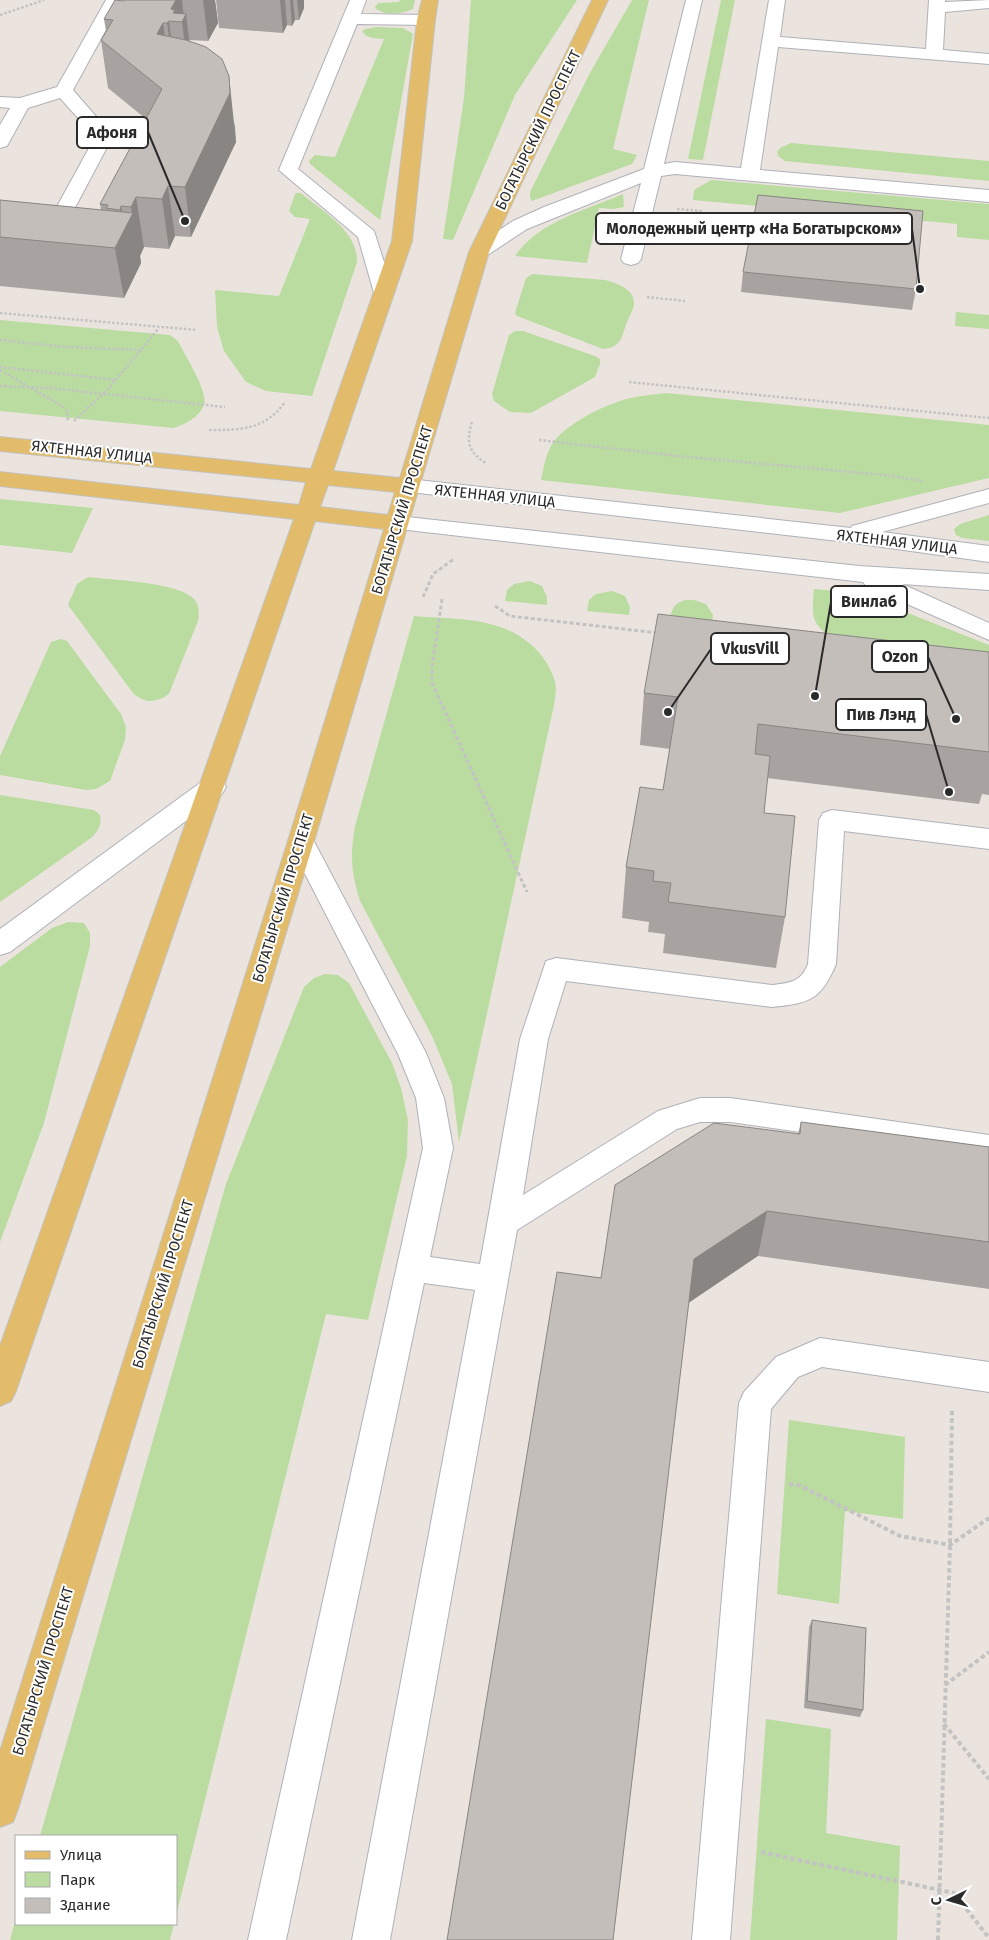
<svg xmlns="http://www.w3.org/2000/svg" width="989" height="1940" viewBox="0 0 989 1940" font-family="'Fira Sans',sans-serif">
	<rect width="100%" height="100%" fill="#ebe4de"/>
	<path fill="#badca0" d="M400,0h15l-2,9c-11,5 -27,7 -37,0l-1,-2 3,-4 21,-1z
		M471,0h106l-62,95 -62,145 -10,-1 21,-141z
		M632,0h17l-36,149 24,6 -5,9 -100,37 -2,-3v-6l61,-121z
		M721,0h14l-32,160 -15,-1z
		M377,27l26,1 10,6 -33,186 -70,-56 -1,-3 6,-6 20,2 49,-118c-8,-1 -18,0 -22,-8l3,-2z
		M791,143l198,18v20l-204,-20 -7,-5 -1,-4 3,-4z
		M711,180l278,24v36l-32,-3v-13l-264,-24 1,-10z
		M297,193h4c21,18 57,38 56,69l-45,134 -46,-5 -20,-9 -22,-31 -7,-24 -2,-37 64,6 31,-77 -15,-2 -6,-6 6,-17z
		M623,194l1,13 -11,2 -14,-1 -12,55 -72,-7c24,-35 71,-46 108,-62z
		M532,274l73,6c11,3 30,9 29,24 0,5 -5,13 -7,18 -6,16 -5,25 -24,27l-86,-33 -2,-3 11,-35z
		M956,312l33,3v14l-34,-3z
		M0,320l170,15 8,6c6,13 31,51 26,64 -4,12 -19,19 -30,23l-174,-17z
		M515,331h8l72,25 5,3v5l-5,13 -64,36 -21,-1 -16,-11 -2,-7 17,-59z
		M666,393l323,32v53l-149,35 -299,-33c2,-9 4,-21 8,-30 9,-22 49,-42 71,-49 15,-5 30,-6 46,-8z
		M0,499l93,9 -21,45 -72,-8z
		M989,515v26l-27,-3 -6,-3 -2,-6 6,-5z
		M88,577c24,3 90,5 106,22 6,7 5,14 4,22l-29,73c-13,9 -24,10 -36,-1l-65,-88 9,-21z
		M530,581l12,5 5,11v8l-42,-4 2,-11 7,-6z
		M814,589l43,4 132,52v15l-157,-22c-22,-16 -20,-23 -18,-49z
		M612,591l13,5 5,11 -1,8 -42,-4 2,-11 7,-6z
		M686,600h8l12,4 7,11 -1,8 -42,-3c2,-12 4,-17 16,-20z
		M414,616c23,2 55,2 76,8 30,7 57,28 65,58 2,7 0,16 -1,23l-95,437 -7,-58 -20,-48 -72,-135c-9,-30 -10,-44 -5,-75z
		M61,639l6,2 54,73 5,13 -1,13 -15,41 -14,8 -10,1 -86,-15v-19l51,-114z
		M0,795l94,15 6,5c2,10 -2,16 -9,23l-91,64z
		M68,922l16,1 6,10v13l-46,177 -44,119v-275l52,-39z
		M325,974l13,1 11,8 43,80 9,25 7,32 -1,36 -39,164 -42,-6 -150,602v-80h-136l186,-652 78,-197 10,-9z
		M789,1420l116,17 -2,82 -58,-8 -6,93 -62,-10z
		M766,1719l65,10 -5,104 74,13 -3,94h-147z
		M16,1918v6h158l-4,16h-160z"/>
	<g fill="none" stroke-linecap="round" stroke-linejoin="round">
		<g stroke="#aeb1b9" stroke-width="2">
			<path id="minor" d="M106,0h19l-6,6 -46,84 40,46 -52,98 -7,2 -54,-6v-12l48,5 47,-86 -35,-39 -32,10 -21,38 -7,2v-23l10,-17 -10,-1v-10l20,1 37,-11z
				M350,0h16l-5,14 65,1 6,1 3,4 -3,4 -6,1 -69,-1 -59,145 76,62 20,62 -3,4 -7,2 -7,-2 -3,-4 -16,-56 -79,-67z
				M686,0h16l-38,164 11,-2 66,6 28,-168h16l-5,37 146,12 3,-49h16v2l44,-2v8l-44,4 -2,38 46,4v10l-211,-17 -18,123 229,20v12l-314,-28 -14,2 -20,83 -3,4 -7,2 -7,-2 -3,-4 20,-76 -114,46 -41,27 -7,2 -7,-2 -3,-4 3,-4 41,-27 31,-14 100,-38z
				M409,479l442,49 1,-2 137,-37v14l-107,29 107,14v16l-142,-20 -446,-51 -3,-5 3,-5z
				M398,516l461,50 130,8v16l-87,-6 87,39v17l-123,-54 -3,-4 -473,-54 -3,-5 3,-5z
				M213,778l9,2 4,7 -4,7 -212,158 -10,3v-26l204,-149z
				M832,810l157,19v20l-145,-18 -8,133c-15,36 -26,39 -64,43l-206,-26 -18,58 -25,156 135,-84 42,-13h30l259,37v24l-259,-37h-30l-23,7 -160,101 -127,710h-38l123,-650 -51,-7 -138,657h-38l175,-792 -7,-50 -18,-44 -110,-213 4,-7 9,-3 9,3 116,219 18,45 9,50 -23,109 50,7 40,-225 26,-78 10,-3 216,27c18,-2 29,-3 36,-21l11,-144 4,-7z
				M820,1338l169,24v30l-167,-25 -24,10 -27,32 -41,531h-38l47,-537 5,-11 32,-35z"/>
		</g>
		<g stroke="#c3c3c3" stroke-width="2">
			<path id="major" d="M422,0h16l-3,20 -23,221 -79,230 67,7 69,-226 123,-252h16l-119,252 -175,589 -296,968 -5,13 -13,5v-76l288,-910 96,-312 -69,-8 -299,870 -5,10 -11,5v-60l294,-827 -294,-33v-14l299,33 7,-23 -306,-31v-14l311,32 81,-228 25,-221zM328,485l67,7 -7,23 -68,-8z"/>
		</g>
		<path stroke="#c3c3c3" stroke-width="2.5" stroke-dasharray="2.5 2" stroke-linecap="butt" d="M0,15l44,-15
			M677,209l25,2
			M647,297l38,4
			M0,313l197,17
			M0,340l65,7 76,3
			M0,367l116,13
			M0,370l62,36 5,5 1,11
			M629,382l360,36
			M0,386l49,2 176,19
			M74,421l36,-34 49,-59
			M472,422c-6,20 -4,30 14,41
			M209,430c32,0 56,0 76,-28
			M539,440l139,16 206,19 39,6"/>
		<path stroke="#c3c3c3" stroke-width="3" stroke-dasharray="4 2.5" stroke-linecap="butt" d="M423,597l10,-23 21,-15
			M442,599l-10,68v16l95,209
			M495,606l15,10 148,17"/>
		<path stroke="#c3c3c3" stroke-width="4" stroke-dasharray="4.5 3" stroke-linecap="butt" d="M789,1484l10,1 101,51 50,9 39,-27
			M945,1685l44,-33
			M944,1724l45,55
			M761,1852l193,41 35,45
			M938,1940l12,-395 2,-137"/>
		<use href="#minor" fill="#fff" fill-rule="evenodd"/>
		<use href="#major" fill="#e2bc6b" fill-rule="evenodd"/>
	</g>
	<path fill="#a8a3a0" d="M124,0h91l3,23 -10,18 -19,-1 1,1 45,84 1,17 -45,95 -16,-1 -6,13 -25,-2 -4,9 1,7 -17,35 -124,-12v-86l101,10 -1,-6 46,-85 -38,-31 -7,-48 5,-9 -2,-12z
		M216,0h88v8l-5,12h-4l-3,6 -5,-1 -4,8 -64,-5z
		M743,272l173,17 -4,21 -171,-18z
		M989,652v143l-7,-1 -3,10 -212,-26 -3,35 21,104 -9,51 -113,-15 2,-19 -17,-2 1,-10 -27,-4 4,-51 37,-77 7,-41 -30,-4 4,-52z
		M801,1122l188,25v142l-231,-33 -157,22 197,-144z
		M812,1620l51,90 -3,7 -56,-9 5,-81z"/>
	<path fill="#888582" d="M176,0h6l2,17 2,-3 6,48 -4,8 -6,-48 -11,-13z
		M203,0h12l3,23 -10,18z
		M280,0h5l2,25 -4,8z
		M290,0h3l2,20 -3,6z
		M297,0h7v8l-5,12z
		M169,21l6,48 -1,3 -7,-49z
		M163,23l7,49 -13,-38z
		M229,76l7,66 -45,95 -6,-50z
		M168,186l7,50 -6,13 -7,-50z
		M136,197l8,50 -4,9 1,7 -17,35 -9,-50 8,-16 -3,-22 1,-4 4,22 7,-15 -1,-6z
		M767,1211l-9,45 -71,48 7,-45z"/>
	<path fill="#c3beba" stroke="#888582" d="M115,0l9,1v-1h52l-5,9 4,1 -2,3 13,1 -4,8 -13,-1 -2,2h-4l-6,11 29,6 20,7 16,12 7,17 1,17 -45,94 -17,-1 -6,13 -26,-2 -5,10 -10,-1 -1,4 -14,-2 2,-3 -8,-1 62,-115 -61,-49 12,-20 -9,-1z
		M758,195l165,16 -7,78 -173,-17z
		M0,200l133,13 -18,35 -115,-11z
		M658,614l331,38v100l-231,-28 -3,30 15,2 -6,57 31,3 -10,101 -117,-15 3,-19 -18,-2 1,-10 -28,-4 14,-80 23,3 15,-93 -34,-4z
		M801,1122l188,25v95l-222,-31 -73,48 -81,681h-166l110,-668 44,6 14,-93 99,-62 86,11z
		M812,1620l54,8 -3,82 -56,-9z"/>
	<g text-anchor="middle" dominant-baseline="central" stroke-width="4" stroke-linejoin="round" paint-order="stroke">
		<g font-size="15" fill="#2a2a2a" stroke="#fff">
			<text transform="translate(538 130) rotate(-64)">БОГАТЫРСКИЙ ПРОСПЕКТ</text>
			<text transform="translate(92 452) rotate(6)">ЯХТЕННАЯ УЛИЦА</text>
			<text transform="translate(495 496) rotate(6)">ЯХТЕННАЯ УЛИЦА</text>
			<text transform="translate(402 510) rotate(-73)">БОГАТЫРСКИЙ ПРОСПЕКТ</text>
			<text transform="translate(897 542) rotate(7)">ЯХТЕННАЯ УЛИЦА</text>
			<text transform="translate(283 898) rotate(-73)">БОГАТЫРСКИЙ ПРОСПЕКТ</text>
			<text transform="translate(163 1284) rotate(-73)">БОГАТЫРСКИЙ ПРОСПЕКТ</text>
			<text transform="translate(43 1671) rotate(-73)">БОГАТЫРСКИЙ ПРОСПЕКТ</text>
		</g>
	</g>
	<path fill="none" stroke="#2a2a2a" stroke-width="2" d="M185 221L148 132M920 289L912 229M815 696L831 602M668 712L711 649M956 719L928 657M949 792L926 714"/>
	<g fill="#2a2a2a" stroke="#fff" stroke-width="2">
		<circle cx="185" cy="221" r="5"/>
		<circle cx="920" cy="289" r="5"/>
		<circle cx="815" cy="696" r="5"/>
		<circle cx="668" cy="712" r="5"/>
		<circle cx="956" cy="719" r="5"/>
		<circle cx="949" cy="792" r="5"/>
	</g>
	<g fill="#fff" stroke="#2a2a2a" stroke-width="2">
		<rect x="77" y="117" width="71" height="31" rx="5"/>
		<rect x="596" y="213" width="316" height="31" rx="5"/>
		<rect x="831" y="586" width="76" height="31" rx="5"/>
		<rect x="711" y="633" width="78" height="31" rx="5"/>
		<rect x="872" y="641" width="56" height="31" rx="5"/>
		<rect x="836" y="699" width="90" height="31" rx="5"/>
	</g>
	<g font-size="16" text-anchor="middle" font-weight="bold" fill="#2a2a2a">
		<text x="112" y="138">Афоня</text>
		<text x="754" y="234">Молодежный центр «На Богатырском»</text>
		<text x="869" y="607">Винлаб</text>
		<text x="750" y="654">VkusVill</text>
		<text x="900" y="662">Ozon</text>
		<text x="881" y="720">Пив Лэнд</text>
	</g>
	<rect x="15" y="1835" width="162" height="90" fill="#ffffff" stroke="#aaaaaa"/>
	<rect x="25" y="1851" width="25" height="8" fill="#e2bc6b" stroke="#aaaaaa"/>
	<text x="60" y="1860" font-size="15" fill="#2a2a2a">Улица</text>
	<rect x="25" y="1872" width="25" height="15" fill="#badca0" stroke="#aaaaaa"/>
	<text x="60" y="1885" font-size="15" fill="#2a2a2a">Парк</text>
	<rect x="25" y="1898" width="25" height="15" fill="#c3beba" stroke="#aaaaaa"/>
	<text x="60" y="1910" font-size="15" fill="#2a2a2a">Здание</text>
	<g transform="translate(949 1900) rotate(265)" stroke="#ffffff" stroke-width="4" paint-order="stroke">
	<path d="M0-4L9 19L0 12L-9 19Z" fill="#2a2a2a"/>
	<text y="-8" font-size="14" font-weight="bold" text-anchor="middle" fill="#2a2a2a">С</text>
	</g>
</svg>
